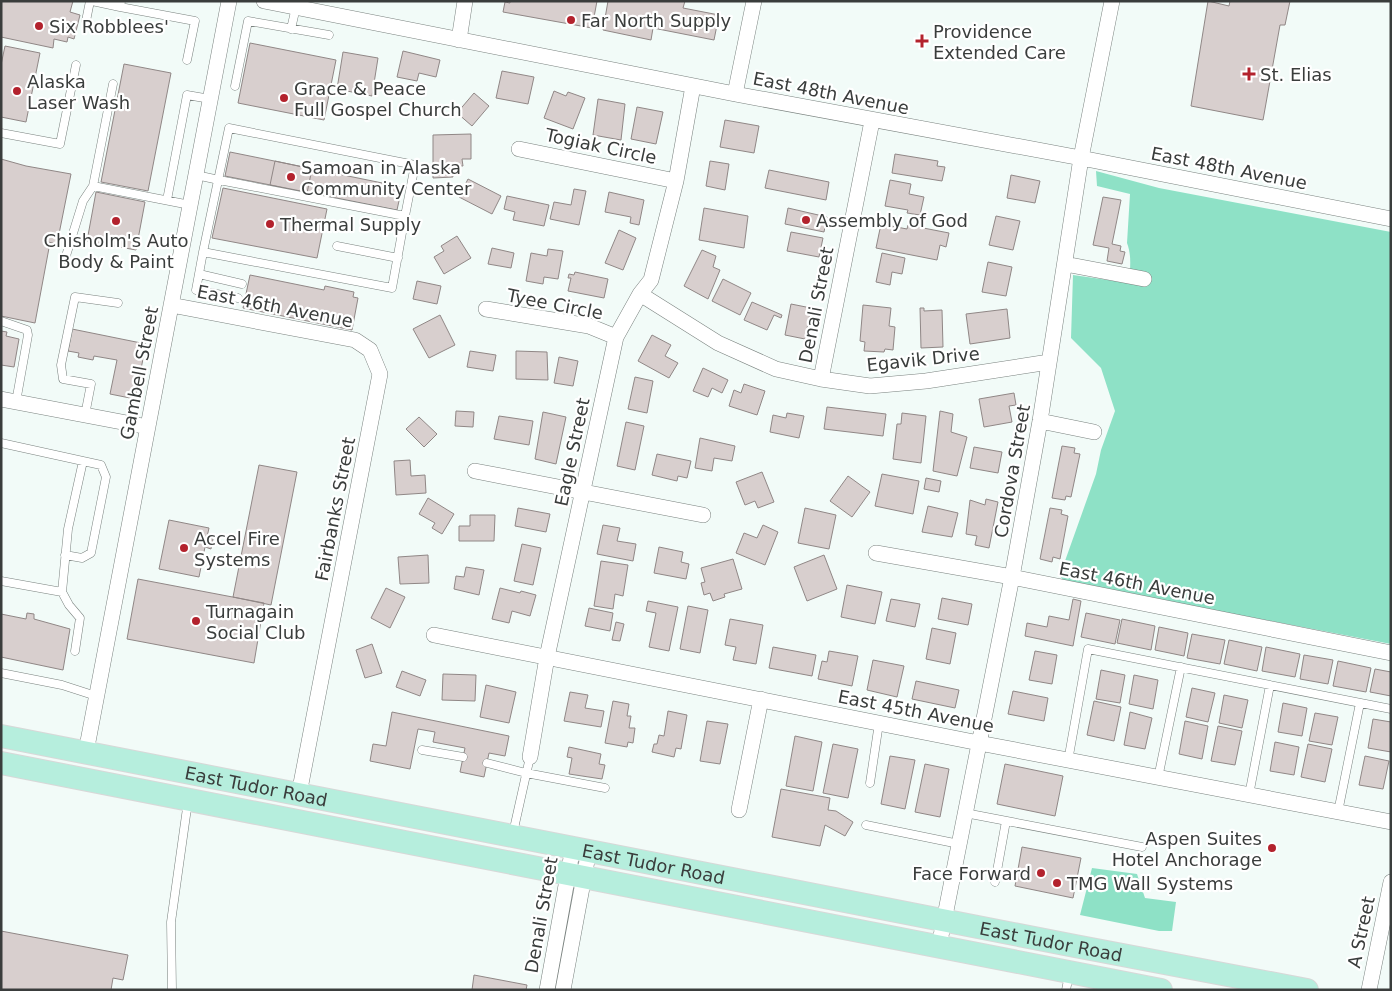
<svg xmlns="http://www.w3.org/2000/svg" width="1392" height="991" viewBox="0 0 1392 991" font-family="'DejaVu Sans',sans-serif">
	<rect width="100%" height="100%" fill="#f2fbf8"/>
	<path fill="#8ee1c6" d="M1096,171l63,17 232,44v412l-328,-63 -3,-6 36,-101 5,-24 14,-39 -14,-43 -30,-30 2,-63 56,8c1,-14 3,-27 -2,-40l3,-49 -33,-8z
		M1092,868l45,6 8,24 31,4 -4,29h-13l-79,-16z"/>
	<path fill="#d8cfce" stroke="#908786" d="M1,1h72l-3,11 10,3 -6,24 -6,-2 -1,5 -13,-3 -1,9 -52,-11z
		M510,1h87l-5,27 -89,-16 2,-10 5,1z
		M608,1h77l-2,7 36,7 -5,25 -61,-12 -2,12 -48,-10z
		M1208,1l21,5 1,-5h60l-5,24h-5l-17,95 -72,-14z
		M250,43l86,17 -12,60 -86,-17z
		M5,46l35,7 -14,69 -25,-5v-52z
		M403,51l37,9 -4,17 -17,-4 -2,8 -20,-4z
		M343,52l35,6 -6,38 -35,-7z
		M124,64l47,9 -23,118 -47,-9z
		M502,71l32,6 -6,27 -32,-6z
		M554,91l12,5 2,-4 17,6 -12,31 -29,-11z
		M474,93l15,13 -17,20 -15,-13z
		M598,99l27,5 -4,36 -28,-5z
		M637,107l26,5 -7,32 -25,-5z
		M725,120l34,6 -5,27 -34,-6z
		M471,134v25h-9l1,7h-11l1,11 -20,1v-43z
		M230,152l172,35 -5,23 -172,-34z
		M895,154l43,7 -1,5 8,1 -3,14 -50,-8z
		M1,159l25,7 45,8 -14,70 -9,-2 -1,6h2l-14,75 -34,-7z
		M275,161l37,8 -5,24 -37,-8z
		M710,161l19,3 -4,26 -19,-4z
		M769,170l60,12 -3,18 -61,-12z
		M1011,175l29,6 -5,22 -28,-5z
		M468,179l33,17 -9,18 -33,-17z
		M890,180l21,4 -2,10 15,3 -4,18 -13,-2 1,-3 -23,-4z
		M223,188l104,21 -10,49 -105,-20z
		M574,189l12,2 -7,34 -29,-6 4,-17 17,3z
		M96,192l49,10 -9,48 -49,-9z
		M609,192l35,8 -5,25 -9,-2 1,-6 -26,-5z
		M507,196l42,9 -5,21 -31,-6 2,-8 -11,-3z
		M1103,197l18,3 -9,44 9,2 -1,5 5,1 -3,12 -15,-3 2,-13 -16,-3z
		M704,208l44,8 -4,32 -45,-8z
		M788,208l39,9 -3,15 -39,-8z
		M996,216l24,5 -7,29 -24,-5z
		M881,224l26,5 1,-4 41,8 -3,14 -6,-2 -3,15 -61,-12z
		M619,230l17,8 -13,32 -18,-7z
		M791,232l32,6 -4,19 -32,-6z
		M457,236l14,22 -27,16 -10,-17 10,-6 -3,-5z
		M492,248l22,5 -3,15 -23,-4z
		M548,249l15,2 -5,28 -14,-2 -1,7 -17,-3 5,-28 16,3z
		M702,250l14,6 -3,11 7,3 -12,29 -24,-13z
		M882,253l23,5 -3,16 -10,-2 -2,13 -14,-3z
		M988,262l24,5 -6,29 -24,-4z
		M575,272l33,7 -4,19 -36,-7 3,-13h-3l1,-4 5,1z
		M250,275l74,15 1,-4 29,6 -1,5 5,1 -6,32 -109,-22z
		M723,279l28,14 -11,22 -28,-14z
		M417,281l24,5 -4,18 -24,-5z
		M752,302l30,13 -1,3 -7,-3 -7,15 -23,-10z
		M791,304l20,4 -6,31 -20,-4z
		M863,305l28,3 -2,18 6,1 -2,23 -8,-1 -1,3 -20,-1 1,-9 -5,-1z
		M920,308h4v3l18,-1 1,37 -22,1z
		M1007,309l3,29 -40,6 -4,-30z
		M440,315l15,30 -26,13 -16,-29z
		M72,329l74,15 -11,55 -25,-5 7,-34 -23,-4 -1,4 -15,-3 1,-4 -11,-2z
		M1,331l6,1 -1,4 13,3 -5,28 -13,-2z
		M652,335l19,10 -6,11 13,7 -9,15 -31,-17z
		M470,351l26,4 -3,16 -26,-4z
		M516,351l31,1 1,28 -32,-1z
		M559,357l19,4 -5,25 -19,-3z
		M703,368l25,12 -6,13 -10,-5 -4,9 -15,-6z
		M635,377l18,4 -6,32 -19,-4z
		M744,384l21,7 -8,24 -28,-9 5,-16 7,3z
		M1014,393l2,12 -7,1 3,16 -28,5 -5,-28z
		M827,407l59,7 -3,22 -59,-7z
		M456,411l18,1 -1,15 -18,-1z
		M940,411l13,3 -2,18 16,5 -10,39 -24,-5z
		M543,412l23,5 -10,47 -21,-5z
		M787,413l17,3 -5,22 -29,-6 3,-17 13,3z
		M902,413l24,3 -5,47 -28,-4 4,-35h4z
		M499,416l34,5 -4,24 -35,-6z
		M419,417l18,17 -13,13 -18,-18z
		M626,422l18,4 -9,44 -18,-4z
		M700,438l35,8 -3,15 -18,-3 -2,13 -17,-3z
		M1062,446l13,2 -1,5 6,1 -9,43 -5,-1 -1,4 -13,-2z
		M974,447l28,5 -4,21 -28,-5z
		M657,454l34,7 -4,17 -9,-2 -1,5 -25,-6z
		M410,460l1,16 14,-1 1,18 -30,2 -2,-34z
		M259,465l38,7 -26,133 -38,-8z
		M762,472l12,30 -16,6 -3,-7 -10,4 -9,-23z
		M882,474l37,7 -6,33 -38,-8z
		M848,476l22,16 -18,25 -22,-16z
		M926,478l15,3 -2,11 -15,-3z
		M428,498l26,16 -12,20 -10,-6 3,-5 -16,-9z
		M986,499l12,3 -9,46 -14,-3 2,-9 -11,-2 4,-34 15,5z
		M928,506l30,7 -6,24 -30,-5z
		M518,508l32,6 -4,18 -31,-6z
		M805,508l31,7 -7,34 -31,-6z
		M1050,508l12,2 -1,4 7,2 -8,43 -7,-2 -1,5 -12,-3z
		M470,515h25l-1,26h-35v-15h11z
		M169,520l40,8 -2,9 6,2 -2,10 -6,-2 -6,30 -40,-8z
		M603,525l17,3 -3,13 19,3 -3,17 -36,-7z
		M763,525l15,7 -13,33 -29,-12 8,-20 13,5z
		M522,544l19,4 -8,37 -19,-4z
		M659,547l24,5 -2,10 8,2 -3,15 -32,-6z
		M428,555l1,28 -29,1 -2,-27z
		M824,555l13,34 -30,12 -13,-34z
		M733,559l9,30 -18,5 1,3 -12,4 -3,-8 -6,2 -3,-12 4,-1 -4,-14z
		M601,561l27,4 -5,31 -8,-2 -2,15 -19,-3z
		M466,567l18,3 -5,25 -25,-6 2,-13 8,1z
		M138,579l126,24 -10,60 -127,-24z
		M847,585l35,7 -7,32 -34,-7z
		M386,588l19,9 -15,31 -19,-10z
		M500,588l20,5 1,-2 15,4 -6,21 -18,-5 -3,12 -17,-4z
		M942,598l30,6 -4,21 -30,-6z
		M891,599l29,5 -5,23 -29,-6z
		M1073,599l8,2 -8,45 -48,-10 2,-13 20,4 2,-11 20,4z
		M648,601l30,6 -9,44 -20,-4 7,-34 -10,-2z
		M688,606l20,4 -8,43 -20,-4z
		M589,608l24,5 -3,18 -25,-5z
		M27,613l7,1v5l36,10 -7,41 -62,-13v-43l25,5z
		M1086,613l34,7 -5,24 -34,-7z
		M730,619l33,6 -7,39 -23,-4 3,-13 -11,-2z
		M1122,619l33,7 -4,24 -34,-7z
		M616,622l8,2 -4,17 -8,-1z
		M1159,627l29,6 -4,23 -29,-6z
		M932,628l24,5 -6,31 -24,-5z
		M1192,634l33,6 -5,24 -33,-6z
		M1229,640l33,7 -5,24 -33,-7z
		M372,644l10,29 -17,5 -9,-28z
		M773,647l43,8 -4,21 -43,-8z
		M1266,647l34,7 -5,23 -33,-6z
		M829,651l29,5 -6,30 -34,-7 4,-18 5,1z
		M1035,651l22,4 -5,29 -23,-4z
		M1304,655l29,5 -5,24 -28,-5z
		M873,660l31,6 -7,31 -30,-7z
		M1338,661l33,7 -5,24 -33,-6z
		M1375,669l16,3v24l-21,-4z
		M1101,670l24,5 -5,28 -24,-4z
		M402,671l24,9 -6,16 -24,-9z
		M443,674l33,1 -1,26 -33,-1z
		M1134,675l24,5 -5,29 -24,-5z
		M916,681l43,9 -4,18 -43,-9z
		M486,685l30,7 -7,31 -29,-6z
		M1192,688l23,5 -7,29 -22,-5z
		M1013,691l35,7 -4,23 -36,-7z
		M570,692l18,3 -3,13 19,3 -3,16 -37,-6z
		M1224,695l24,5 -6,28 -23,-5z
		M613,701l16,3 -2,12h4l-2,12h6l-2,15 -5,-1 -1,5 -22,-4z
		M1094,701l27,6 -7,34 -27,-6z
		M1283,703l24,5 -5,28 -24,-4z
		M668,711l19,4 -6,34 -5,-1 -2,9 -22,-5 2,-8h3l2,-9 5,1z
		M392,712l117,24 -4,20 -16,-3 -5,24 -24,-5 5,-24 -32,-6 2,-10 -17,-3 -8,40 -40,-8 3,-17 13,2z
		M1130,712l22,6 -7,31 -21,-4z
		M1315,713l23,4 -6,28 -23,-4z
		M1373,719l18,3v30l-23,-4z
		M707,721l21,3 -8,40 -20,-3z
		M1185,721l23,5 -6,33 -23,-5z
		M1218,726l24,5 -7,34 -24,-4z
		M795,736l27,6 -9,49 -27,-5z
		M1275,742l24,5 -5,28 -24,-4z
		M833,744l25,5 -10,49 -25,-5z
		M1308,744l24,5 -7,33 -24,-5z
		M569,747l32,7 -2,10 6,1 -3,14 -33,-5 3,-16 -5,-1z
		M890,756l25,4 -10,49 -24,-5z
		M1365,756l24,5 -6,28 -24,-4z
		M925,764l24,5 -9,48 -25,-5z
		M1005,764l58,12 -8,40 -58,-12z
		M781,789l49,9 -2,12 8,1 17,11 -1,2 -7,12 -20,-11 -5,21 -48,-9z
		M1022,847l59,11 -8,40 -58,-12z
		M1,931l127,24 -5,25 -10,-2 -2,12h-110z
		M474,975l53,10 -1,5h-54z"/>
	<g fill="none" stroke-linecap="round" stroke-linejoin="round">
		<g stroke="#7a827f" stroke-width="9">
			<path id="service" d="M92,1l28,6 1,-6
				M120,7l75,14 -8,39
				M86,21l4,-20
				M291,29l5,-22
				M235,86l13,-65 81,14
				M1,133l59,11 16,-79
				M196,175l23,5 186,36 10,-51 -186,-37 -26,124 189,36 13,-72
				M93,186l20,-102
				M167,200l20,-105 23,4
				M337,246l61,12
				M203,252l-7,38 42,8
				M65,259l18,-58 10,-15 97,19
				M199,274l43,10
				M1,321l26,9 1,5 -12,67
				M85,415l6,-31 -28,-5 -2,-14 14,-68 43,6
				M1,443l100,22 5,12 -15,76 -9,5 -17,-3
				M1,581l61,11 7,13 11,13 -5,33
				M62,592l6,-63 15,-68
				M1,673l61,12 34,11
				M422,750l41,7
				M1068,761l20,-112 303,60
				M487,763l39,10 79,15
				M1158,778l23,-111
				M870,783l9,-60
				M1249,795l21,-110
				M1338,812l22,-109
				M965,813l177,34
				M866,825l93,19
				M513,833l17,-76
				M995,882l11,-61
				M172,990l-1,-68 17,-121
				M1066,990l3,-15"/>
		</g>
		<g stroke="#7a827f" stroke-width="16">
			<path id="minor" d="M264,1l471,93 346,64 310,61
				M459,40l6,-39
				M735,94l19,-93
				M519,149l157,32
				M1065,264l79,15
				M640,294l78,49 58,26 45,10 49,7 56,-5 123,-19
				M171,305l184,35 15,10 10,24 -81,420
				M486,309l103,17 27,11
				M821,379l51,-258
				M1,399l147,28
				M1040,421l54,11
				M475,471l228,44
				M876,553l136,24 379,76
				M434,635l545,108 412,79
				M86,752l143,-751
				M530,757l17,-100 69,-320 24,-43 11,-14 25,-99 17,-95
				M739,810l22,-111
				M939,946l73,-369 28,-156 41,-263 31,-157
				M547,990l26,-143
				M563,990l26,-140
				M1369,990l22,-108"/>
		</g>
		<g stroke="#d8d8d8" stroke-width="24">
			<g id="primary">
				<path id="s1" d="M1,736l1074,210 232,44"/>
				<path d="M1,763l1160,227"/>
			</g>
		</g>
		<use href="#service" stroke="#fff" stroke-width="8"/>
		<use href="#minor" stroke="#fff" stroke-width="15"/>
		<use href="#primary" stroke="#b6eedd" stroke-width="22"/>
	</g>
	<g fill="#b3222d" stroke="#fff" stroke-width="2">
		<circle cx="571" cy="20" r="5"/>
		<circle cx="39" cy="26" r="5"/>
		<path d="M919.5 33.5h5v5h5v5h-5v5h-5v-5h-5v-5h5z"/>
		<path d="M1246.5 66.5h5v5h5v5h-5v5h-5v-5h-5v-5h5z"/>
		<circle cx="17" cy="91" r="5"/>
		<circle cx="284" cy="98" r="5"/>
		<circle cx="291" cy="177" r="5"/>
		<circle cx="806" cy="220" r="5"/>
		<circle cx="116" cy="221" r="5"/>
		<circle cx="270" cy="224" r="5"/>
		<circle cx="184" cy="548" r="5"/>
		<circle cx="196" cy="621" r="5"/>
		<circle cx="1272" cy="848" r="5"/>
		<circle cx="1041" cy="873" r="5"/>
		<circle cx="1057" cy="883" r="5"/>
	</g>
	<g text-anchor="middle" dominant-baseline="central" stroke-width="4.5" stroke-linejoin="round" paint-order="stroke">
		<g font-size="18" fill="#3a3d3c" stroke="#fff" text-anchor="start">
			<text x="581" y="20">Far North Supply</text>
			<text x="49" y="26">Six Robblees'</text>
			<text x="933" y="31">Providence<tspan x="933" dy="21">Extended Care</tspan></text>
			<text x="1260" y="74">St. Elias</text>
			<text x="27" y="81">Alaska<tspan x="27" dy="21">Laser Wash</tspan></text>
			<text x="294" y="88">Grace &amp; Peace<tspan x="294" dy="21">Full Gospel Church</tspan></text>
			<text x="301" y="167">Samoan in Alaska<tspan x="301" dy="21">Community Center</tspan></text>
			<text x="816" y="220">Assembly of God</text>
			<text x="280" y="224">Thermal Supply</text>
			<text x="116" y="240" text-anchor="middle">Chisholm's Auto<tspan x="116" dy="21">Body &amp; Paint</tspan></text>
			<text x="194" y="538">Accel Fire<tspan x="194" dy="21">Systems</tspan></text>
			<text x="206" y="611">Turnagain<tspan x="206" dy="21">Social Club</tspan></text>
			<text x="1262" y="838" text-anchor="end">Aspen Suites<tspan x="1262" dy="21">Hotel Anchorage</tspan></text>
			<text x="1031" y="873" text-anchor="end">Face Forward</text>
			<text x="1067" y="883">TMG Wall Systems</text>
		</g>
		<g font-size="18" fill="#3a3d3c" stroke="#fff">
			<text transform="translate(831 93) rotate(11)">East 48th Avenue</text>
			<text transform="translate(601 146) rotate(12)">Togiak Circle</text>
			<text transform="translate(1229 168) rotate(11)">East 48th Avenue</text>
			<text transform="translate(555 304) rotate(11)">Tyee Circle</text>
			<text transform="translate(816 305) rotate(-79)">Denali Street</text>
			<text transform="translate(275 306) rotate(11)">East 46th Avenue</text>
			<text transform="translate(923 359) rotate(-6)">Egavik Drive</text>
			<text transform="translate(139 373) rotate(-79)">Gambell Street</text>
			<text transform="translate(572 452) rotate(-78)">Eagle Street</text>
			<text transform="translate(1012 471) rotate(-80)">Cordova Street</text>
			<text transform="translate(335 509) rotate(-79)">Fairbanks Street</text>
			<text transform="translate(1137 583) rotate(11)">East 46th Avenue</text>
			<text transform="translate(916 711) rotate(11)">East 45th Avenue</text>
			<text stroke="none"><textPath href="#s1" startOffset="260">East Tudor Road</textPath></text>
			<text stroke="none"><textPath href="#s1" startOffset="665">East Tudor Road</textPath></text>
			<text transform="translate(541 915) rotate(-80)">Denali Street</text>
			<text transform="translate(1361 932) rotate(-78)">A Street</text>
			<text stroke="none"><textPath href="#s1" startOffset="1070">East Tudor Road</textPath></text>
		</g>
	</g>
	<rect width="1392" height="991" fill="none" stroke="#3a3d3c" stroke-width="5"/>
</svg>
